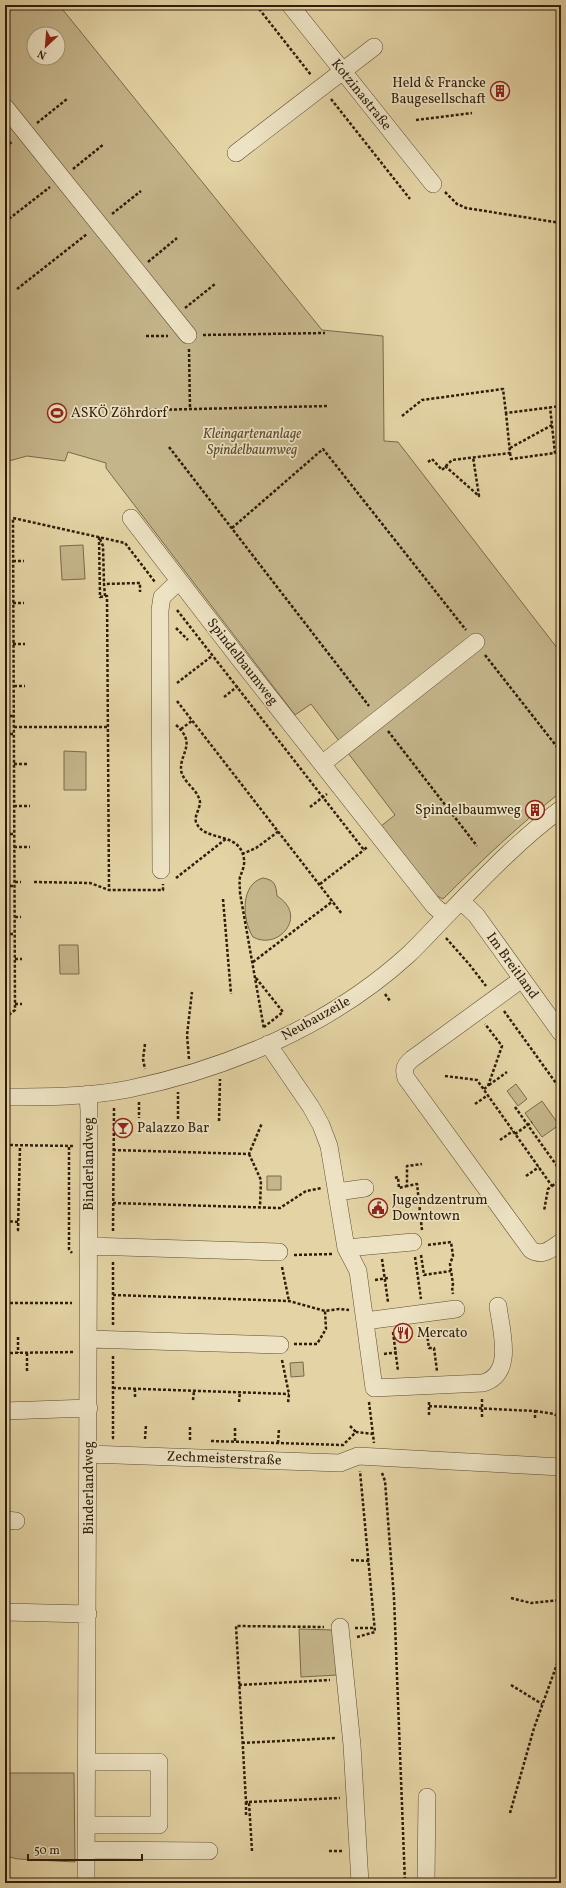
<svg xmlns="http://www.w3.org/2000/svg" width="566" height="1888" viewBox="0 0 566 1888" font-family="Vollkorn,serif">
	<rect width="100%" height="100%" fill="#e4d4a5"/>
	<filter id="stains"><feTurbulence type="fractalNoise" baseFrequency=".005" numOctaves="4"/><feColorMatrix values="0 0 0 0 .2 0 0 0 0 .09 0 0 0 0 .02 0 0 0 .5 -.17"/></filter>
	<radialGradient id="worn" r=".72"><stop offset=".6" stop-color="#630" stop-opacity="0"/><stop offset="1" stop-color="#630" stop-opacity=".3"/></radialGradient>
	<path fill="#c5b58b" stroke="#7a694a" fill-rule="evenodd" d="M5,5h54l263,325 61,6 1,105 14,1 163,211v139c-42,33 -80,69 -118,107l-8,-4 -54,-69 14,-11 -84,-111 -16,11 -189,-247v-5l-38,-11 -3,9 -38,-5 -22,6zM34,34h24v24h-24z
		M83,545l2,34 -23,1 -2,-34z
		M64,751l22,1v38h-22z
		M263,878c12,2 13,7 14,18 32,20 1,55 -24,41 -11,-17 -13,-53 10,-59z
		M59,945h19l1,29h-19z
		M516,1084l11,15 -9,7 -11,-15z
		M542,1101l17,24 -17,12 -17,-24z
		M267,1176h14v14h-14z
		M303,1362l1,14 -13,1 -1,-14z
		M299,1629l35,1 4,45 -37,2z
		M5,1773h69l1,89 -57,-3 -13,-3z"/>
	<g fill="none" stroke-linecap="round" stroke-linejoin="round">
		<g stroke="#5c4b31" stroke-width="18">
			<path id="minor" d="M290,5l143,179
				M5,107l183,228
				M236,153l138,-106
				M131,518l110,143 193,245 12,10
				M322,764l154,-122
				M161,870l-1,-260 2,-13 17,-16
				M461,901l15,14 85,118
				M522,979l-110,80c-7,6 -9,10 -6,19l125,172c12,7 20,-1 30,-8
				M268,1044l43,63 10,18 8,21 17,102 12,23 16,117 109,-5c32,-9 18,-53 15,-77
				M5,1097c41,0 83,0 124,-8 101,-21 202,-64 279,-134 14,-13 27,-28 41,-42 35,-36 71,-74 112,-104
				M337,1192l28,-4
				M89,1246l190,6
				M346,1248l67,-6
				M365,1321l91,-12
				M89,1339l191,6
				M5,1411l84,-3
				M89,1454l251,9 18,-7 203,11
				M5,1520l11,1
				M5,1612l83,2
				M340,1627l12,118 8,138
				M87,1825h72v-63h-72
				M87,1850l122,1
				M86,1883l3,-772 -1,-17
				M426,1883l1,-86"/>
		</g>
		<path stroke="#2f1d0a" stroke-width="2.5" stroke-dasharray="3 2" stroke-linecap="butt" d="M256,5l55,70
			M331,99l79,100
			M416,120l56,-7
			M37,123l30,-24
			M5,147l7,-5
			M73,169l31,-25
			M445,192l12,12 9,4 95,15
			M112,214l29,-23
			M5,222l45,-35
			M148,262l29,-24
			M17,289l70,-55
			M185,308l30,-24
			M203,335l122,-2
			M146,336h22
			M189,349l1,60
			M149,410l180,-4
			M402,416l20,-16 81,-11 3,24 55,-7
			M169,447l200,259
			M510,448l42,-23
			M510,453l1,6 44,-6 -5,-46
			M428,462l4,-3 10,11 10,-10 58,-7 -4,-40
			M445,466l34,30 -6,-39
			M232,528l91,-79 143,181
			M99,537l1,60 5,-1 -1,-12 36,-1v9
			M100,539l3,7 1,38
			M13,561h11
			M105,596h2l2,294
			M13,603h11
			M177,610l187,240 4,-4
			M176,628l12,12
			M13,644h12
			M485,655l76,97
			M177,683l35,-27
			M14,686h11
			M224,697l14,-11
			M177,701l165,213
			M5,716h9
			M176,725c21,19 4,27 5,45 2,13 17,19 19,32 0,7 -6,14 -4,20 8,21 44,8 48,37 1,6 -2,13 -4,18 -1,6 0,10 0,16l24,136
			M14,727h94
			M181,729l12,-9
			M388,731l89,115
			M5,734h9
			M14,764h15
			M14,806h16
			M310,807l17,-13
			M5,834h9
			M14,847h16
			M242,854l14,-6 23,-17
			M176,878l51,-40
			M15,882h6
			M34,882l56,1 19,7h54v-6
			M320,884l44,-34
			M5,886h10
			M223,899l8,95
			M15,917h6
			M5,934h10
			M446,938l23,26 17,22
			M15,959h7
			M253,962l80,-61
			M256,978l27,34 -19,15
			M385,994l5,7
			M15,1004h7
			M504,1011l57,79
			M5,1018l10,-8 -2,-492 112,25 30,39
			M145,1044l-2,15 2,10
			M189,1059l-2,-24 5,-43
			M445,1076l32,4 75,106 -4,3 -4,22
			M489,1085l18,-13
			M484,1089l4,-3 14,-40 -17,-22
			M139,1102v16
			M475,1104l13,-9
			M515,1107l42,59
			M178,1119v-27
			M219,1121l1,-42
			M515,1134l17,-12
			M500,1140l13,-9
			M5,1145l70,1
			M69,1147v102l3,4
			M113,1150l136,4 13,-31
			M249,1154l12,26 -1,27
			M526,1176l13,-9
			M395,1178l3,-1 1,11 8,-2
			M552,1186l9,-7
			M113,1203l167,5 26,-17 16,-3
			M5,1221l13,1
			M19,1230h-1l2,-84
			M422,1230l-5,-46 -10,2v-20l15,-2
			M113,1231l1,-123
			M428,1245l23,-3 2,14 -3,8 3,20 -1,3 1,7
			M294,1255l39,-1
			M421,1255l3,20 27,-4
			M415,1257l6,42
			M382,1259l6,43
			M282,1267l7,34
			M375,1280l13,-2
			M113,1295l176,6 36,10 14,-2 10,1
			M5,1303h67
			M113,1325v-63
			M426,1328l3,20h5l3,23
			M393,1332l5,39
			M18,1337v16
			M294,1344h23l9,-15 -1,-18
			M5,1353l69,-1
			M27,1353v18
			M384,1354l15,-2
			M113,1356v82h3
			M282,1360l7,34 -1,9
			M113,1388l176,6
			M135,1389v10
			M193,1400l1,-9
			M239,1402l1,-10
			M369,1402l5,41
			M429,1406l106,5v9
			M535,1411l19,3 7,4
			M429,1415v-15
			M482,1417v-19
			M350,1426l6,6
			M145,1439l1,-14
			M190,1440v-13
			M211,1441l132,4 13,-13 17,2
			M235,1441v-13
			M278,1443l1,-14
			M382,1473l3,8 9,117 11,285
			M351,1560l18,1
			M511,1598l20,5 30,-3
			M355,1628h20
			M357,1637l18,-5 -15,-161
			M239,1685l91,-5
			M511,1685l31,19
			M242,1743l94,-5
			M246,1802v14
			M249,1802l91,-4
			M510,1813l24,-85 27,-75
			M252,1851l-3,-49h-3l-10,-176 88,1
			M329,1851h13"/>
		<use href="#minor" stroke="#ede3c4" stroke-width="17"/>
	</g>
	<defs>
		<g id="building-ring" transform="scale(1)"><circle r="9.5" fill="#ede3c4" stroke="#8f2418" stroke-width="1.5"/><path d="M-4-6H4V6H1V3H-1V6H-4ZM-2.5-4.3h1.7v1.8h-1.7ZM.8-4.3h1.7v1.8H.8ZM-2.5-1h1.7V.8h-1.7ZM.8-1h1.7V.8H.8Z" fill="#8f2418"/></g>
		<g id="stadium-ring" transform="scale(1)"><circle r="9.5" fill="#ede3c4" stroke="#8f2418" stroke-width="1.5"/><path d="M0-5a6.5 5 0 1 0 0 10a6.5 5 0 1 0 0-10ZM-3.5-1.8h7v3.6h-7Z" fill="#8f2418"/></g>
		<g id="bar-ring" transform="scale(1)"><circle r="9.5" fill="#ede3c4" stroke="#8f2418" stroke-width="1.5"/><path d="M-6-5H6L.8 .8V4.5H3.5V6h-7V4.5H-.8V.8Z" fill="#8f2418"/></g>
		<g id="civic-ring" transform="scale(1)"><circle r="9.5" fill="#ede3c4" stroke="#8f2418" stroke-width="1.5"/><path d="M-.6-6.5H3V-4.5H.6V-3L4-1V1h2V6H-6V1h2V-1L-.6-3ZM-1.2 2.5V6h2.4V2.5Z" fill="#8f2418"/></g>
		<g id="restaurant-ring" transform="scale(1)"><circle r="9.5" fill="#ede3c4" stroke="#8f2418" stroke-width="1.5"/><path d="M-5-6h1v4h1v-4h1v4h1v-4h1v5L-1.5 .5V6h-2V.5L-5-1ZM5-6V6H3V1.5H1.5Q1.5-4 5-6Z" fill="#8f2418"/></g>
	</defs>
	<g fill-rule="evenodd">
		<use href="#building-ring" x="500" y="91"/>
		<use href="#stadium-ring" x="57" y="413"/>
		<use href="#building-ring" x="535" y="810"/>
		<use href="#bar-ring" x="123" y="1128"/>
		<use href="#civic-ring" x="378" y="1208"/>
		<use href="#restaurant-ring" x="403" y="1333"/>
	</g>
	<g text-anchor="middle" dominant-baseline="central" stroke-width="3.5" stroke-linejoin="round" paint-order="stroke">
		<g font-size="14" fill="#2f1d0a" stroke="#ede3c4" text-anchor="start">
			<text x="486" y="83" text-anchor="end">Held &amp; Francke<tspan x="486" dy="16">Baugesellschaft</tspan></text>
			<text x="71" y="413">ASKÖ Zöhrdorf</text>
			<text x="521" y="810" text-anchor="end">Spindelbaumweg</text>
			<text x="137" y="1128">Palazzo Bar</text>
			<text x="392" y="1200">Jugendzentrum<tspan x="392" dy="16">Downtown</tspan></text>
			<text x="417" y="1333">Mercato</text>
		</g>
		<g font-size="14" fill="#2f1d0a" stroke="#ede3c4">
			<text transform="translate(361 95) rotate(51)">Kotzinastraße</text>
			<text transform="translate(242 662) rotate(52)">Spindelbaumweg</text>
			<text transform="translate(512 966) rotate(54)">Im Breitland</text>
			<text transform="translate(316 1019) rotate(-29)">Neubauzeile</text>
			<text transform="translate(89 1164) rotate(-90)">Binderlandweg</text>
			<text transform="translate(224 1459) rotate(2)">Zechmeisterstraße</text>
			<text transform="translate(89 1488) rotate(-90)">Binderlandweg</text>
		</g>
		<g font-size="14" font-style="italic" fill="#5c4b31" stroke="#ede3c4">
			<text x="252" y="434">Kleingartenanlage<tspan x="252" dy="16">Spindelbaumweg</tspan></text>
		</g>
	</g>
	<rect width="566" height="1888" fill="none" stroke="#e4d4a5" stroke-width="20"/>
	<rect x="6" y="6" width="554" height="1876" fill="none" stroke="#2f1d0a" stroke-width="2"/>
	<rect x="10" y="10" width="546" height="1868" fill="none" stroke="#2f1d0a"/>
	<g transform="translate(46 46) rotate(206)"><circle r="19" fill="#ede3c4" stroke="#a1947a"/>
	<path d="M0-3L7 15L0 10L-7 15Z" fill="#8f2418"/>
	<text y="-6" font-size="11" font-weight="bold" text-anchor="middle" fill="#2f1d0a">N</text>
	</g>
	<path d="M28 1854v6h114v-6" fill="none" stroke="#2f1d0a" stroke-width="2"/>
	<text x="34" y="1854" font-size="12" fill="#2f1d0a" stroke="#ede3c4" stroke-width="3" paint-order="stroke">50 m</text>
	<rect width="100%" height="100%" filter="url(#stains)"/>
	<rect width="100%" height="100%" fill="url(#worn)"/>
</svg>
